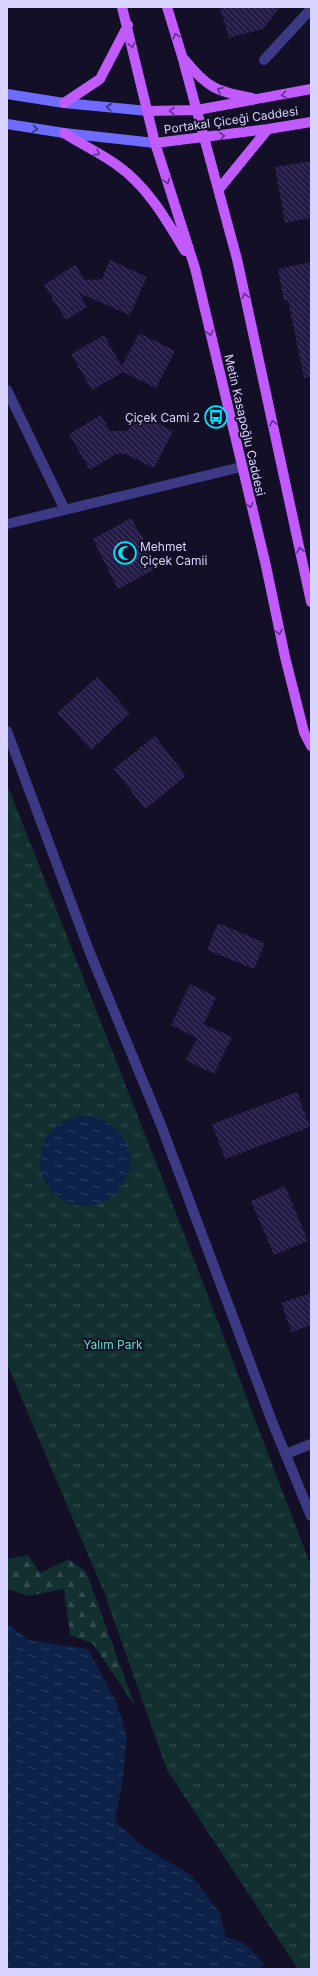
<svg xmlns="http://www.w3.org/2000/svg" width="318" height="1976" viewBox="0 0 318 1976" font-family="Inter,sans-serif">
	<defs>
		<pattern id="forest-firs" width="22" height="20" patternUnits="userSpaceOnUse"><rect width="22" height="20" fill="#12302f"/><path d="M5 1l3.5 6h-7zM16 11l3.5 6h-7z" fill="#344d4e"/></pattern>
		<pattern id="park-tufts" width="24" height="20" patternUnits="userSpaceOnUse"><rect width="24" height="20" fill="#12302f"/><path d="M3 7l-1-3M5 7V3M7 7l1-3M15 17l-1-3M17 17v-4M19 17l1-3" fill="none" stroke="#344d4e"/></pattern>
		<pattern id="water-ripples" width="26" height="14" patternUnits="userSpaceOnUse"><rect width="26" height="14" fill="#0c2248"/><path d="M2 4q2-2 4 0t4 0M15 11q2-2 4 0t4 0" fill="none" stroke="#2f4163"/></pattern>
		<pattern id="building-back-hatch" width="6" height="6" patternUnits="userSpaceOnUse"><rect width="6" height="6" fill="#241b47"/><path d="M-1 5l2 2M0 0l6 6M5-1l2 2" fill="none" stroke="#433b63"/></pattern>
	</defs>
	<rect width="100%" height="100%" fill="#130f26"/>
	<path fill="url(#forest-firs)" d="M28,1555l12,18 29,-14 17,13 49,134 -42,-62 -23,-9 -6,-46 -36,7 -20,-7 -1,-30z"/>
	<path fill="url(#park-tufts)" d="M7,784l185,470 119,312v403h-13l-131,-199 -63,-178 -97,-228z"/>
	<path fill="url(#water-ripples)" d="M40 1161a45 45 0 1 1 90 0a45 45 0 1 1-90 0Z
		M7,1623l22,17 59,9 29,54 10,34 -4,41 -8,43 26,24 50,30 29,38 6,24 20,7 17,19v6h-256z"/>
	<path fill="url(#building-back-hatch)" d="M220,7h60l-17,22 -34,9z
		M311,161v57l-26,5 -10,-56z
		M110,260l37,17 -17,38 -51,-22 8,14 -21,13 -22,-35 31,-20 10,15 17,-1z
		M311,262v115l-7,1 -16,-78 -4,1 -6,-32z
		M139,333l36,18 -19,37 -33,-16 -31,18 -21,-36 33,-19 18,31z
		M137,413l36,18 -19,37 -29,-14h-9l-26,16 -21,-36 32,-19 9,16h18z
		M131,518l28,49 -41,22 -25,-50z
		M97,677l33,36 -39,37 -34,-37z
		M155,736l31,40 -41,33 -31,-40z
		M218,923l47,20 -11,26 -47,-19z
		M190,984l26,13 -12,27 28,13 -18,37 -28,-14 11,-22 -26,-13z
		M297,1092l13,35 -85,32 -13,-35z
		M285,1186l23,55 -34,14 -23,-54z
		M311,1293v32l-19,7 -11,-29z"/>
	<g fill="none" stroke-linecap="round" stroke-linejoin="round">
		<path stroke="#3d3a85" stroke-width="10" d="M264,60l47,-51
			M7,390l58,120
			M7,524l234,-57
			M7,731l83,222 71,172 112,299 38,92
			M286,1454l25,-10"/>
		<path stroke="#6f6bff" stroke-width="10" d="M7,94l57,9 84,8
			M7,124l57,9 91,10"/>
		<path stroke="#c25bff" stroke-width="10" d="M122,7l33,136 40,125 71,298 19,91 19,75 7,14
			M167,7l15,49 55,203 74,343
			M185,60c22,28 33,32 67,38
			M64,103l36,-24 28,-54
			M148,111l49,-1 114,-21
			M64,133c17,11 36,20 53,32 30,21 49,54 68,86
			M155,143l113,-14 43,-7
			M219,189l49,-60"/>
	</g>
	<defs><path id="oneway-chevron" d="M-2-3.5L2.5 0L-2 3.5" fill="none" stroke-width="1.6" stroke-linecap="round" stroke-linejoin="round"/></defs>
	<g stroke="#623188">
		<use href="#oneway-chevron" transform="translate(176 36) rotate(-107)"/>
		<use href="#oneway-chevron" transform="translate(132 45) rotate(76)"/>
		<use href="#oneway-chevron" transform="translate(220 90) rotate(-153)"/>
		<use href="#oneway-chevron" transform="translate(284 95) rotate(170)"/>
		<use href="#oneway-chevron" transform="translate(172 111) rotate(179)"/>
		<use href="#oneway-chevron" transform="translate(222 136) rotate(-8)"/>
		<use href="#oneway-chevron" transform="translate(97 153) rotate(31)"/>
		<use href="#oneway-chevron" transform="translate(167 181) rotate(72)"/>
		<use href="#oneway-chevron" transform="translate(245 296) rotate(-102)"/>
		<use href="#oneway-chevron" transform="translate(210 333) rotate(77)"/>
		<use href="#oneway-chevron" transform="translate(273 423) rotate(-102)"/>
		<use href="#oneway-chevron" transform="translate(250 505) rotate(76)"/>
		<use href="#oneway-chevron" transform="translate(300 550) rotate(-102)"/>
		<use href="#oneway-chevron" transform="translate(279 632) rotate(78)"/>
	</g>
	<g stroke="#38347d">
		<use href="#oneway-chevron" transform="translate(109 107) rotate(-174)"/>
		<use href="#oneway-chevron" transform="translate(35 129) rotate(9)"/>
	</g>
	<defs>
		<g id="bus-ring" transform="scale(1.15)"><circle r="9.5" fill="#130f26" stroke="#00e5ff" stroke-width="1.5"/><path d="M-5-6H5V4H4V6H2V4H-2V6H-4V4H-5ZM-3.5-4V0h7V-4ZM-3.5 1.2v1.5H-2V1.2ZM2 1.2v1.5H3.5V1.2Z" fill="#00e5ff"/></g>
		<g id="mosque-ring" transform="scale(1.15)"><circle r="9.5" fill="#130f26" stroke="#00e5ff" stroke-width="1.5"/><path d="M3.5-4.9A6 6 0 1 0 3.5 4.9A5 5 0 1 1 3.5-4.9Z" fill="#00e5ff"/></g>
	</defs>
	<g fill-rule="evenodd">
		<use href="#bus-ring" x="216" y="417"/>
		<use href="#mosque-ring" x="125" y="553"/>
	</g>
	<g text-anchor="middle" dominant-baseline="central" stroke-width="4" stroke-linejoin="round" paint-order="stroke">
		<g font-size="12" fill="#d9d4ff" stroke="#130f26">
			<text transform="translate(231 120) rotate(-8)">Portakal Çiceği Caddesi</text>
			<text transform="translate(245 425) rotate(77)">Metin Kasapoğlu Caddesi</text>
		</g>
		<g font-size="12" fill="#d9d4ff" stroke="#130f26" text-anchor="end">
			<text x="200" y="417">Çiçek Cami 2</text>
			<text x="140" y="546" text-anchor="start">Mehmet<tspan x="140" dy="14">Çiçek Camii</tspan></text>
		</g>
		<g font-size="12" fill="#5fe0c0" stroke="#130f26">
			<text x="113" y="1344">Yalım Park</text>
		</g>
	</g>
	<rect width="318" height="1976" fill="none" stroke="#d9d4ff" stroke-width="16"/>
</svg>
